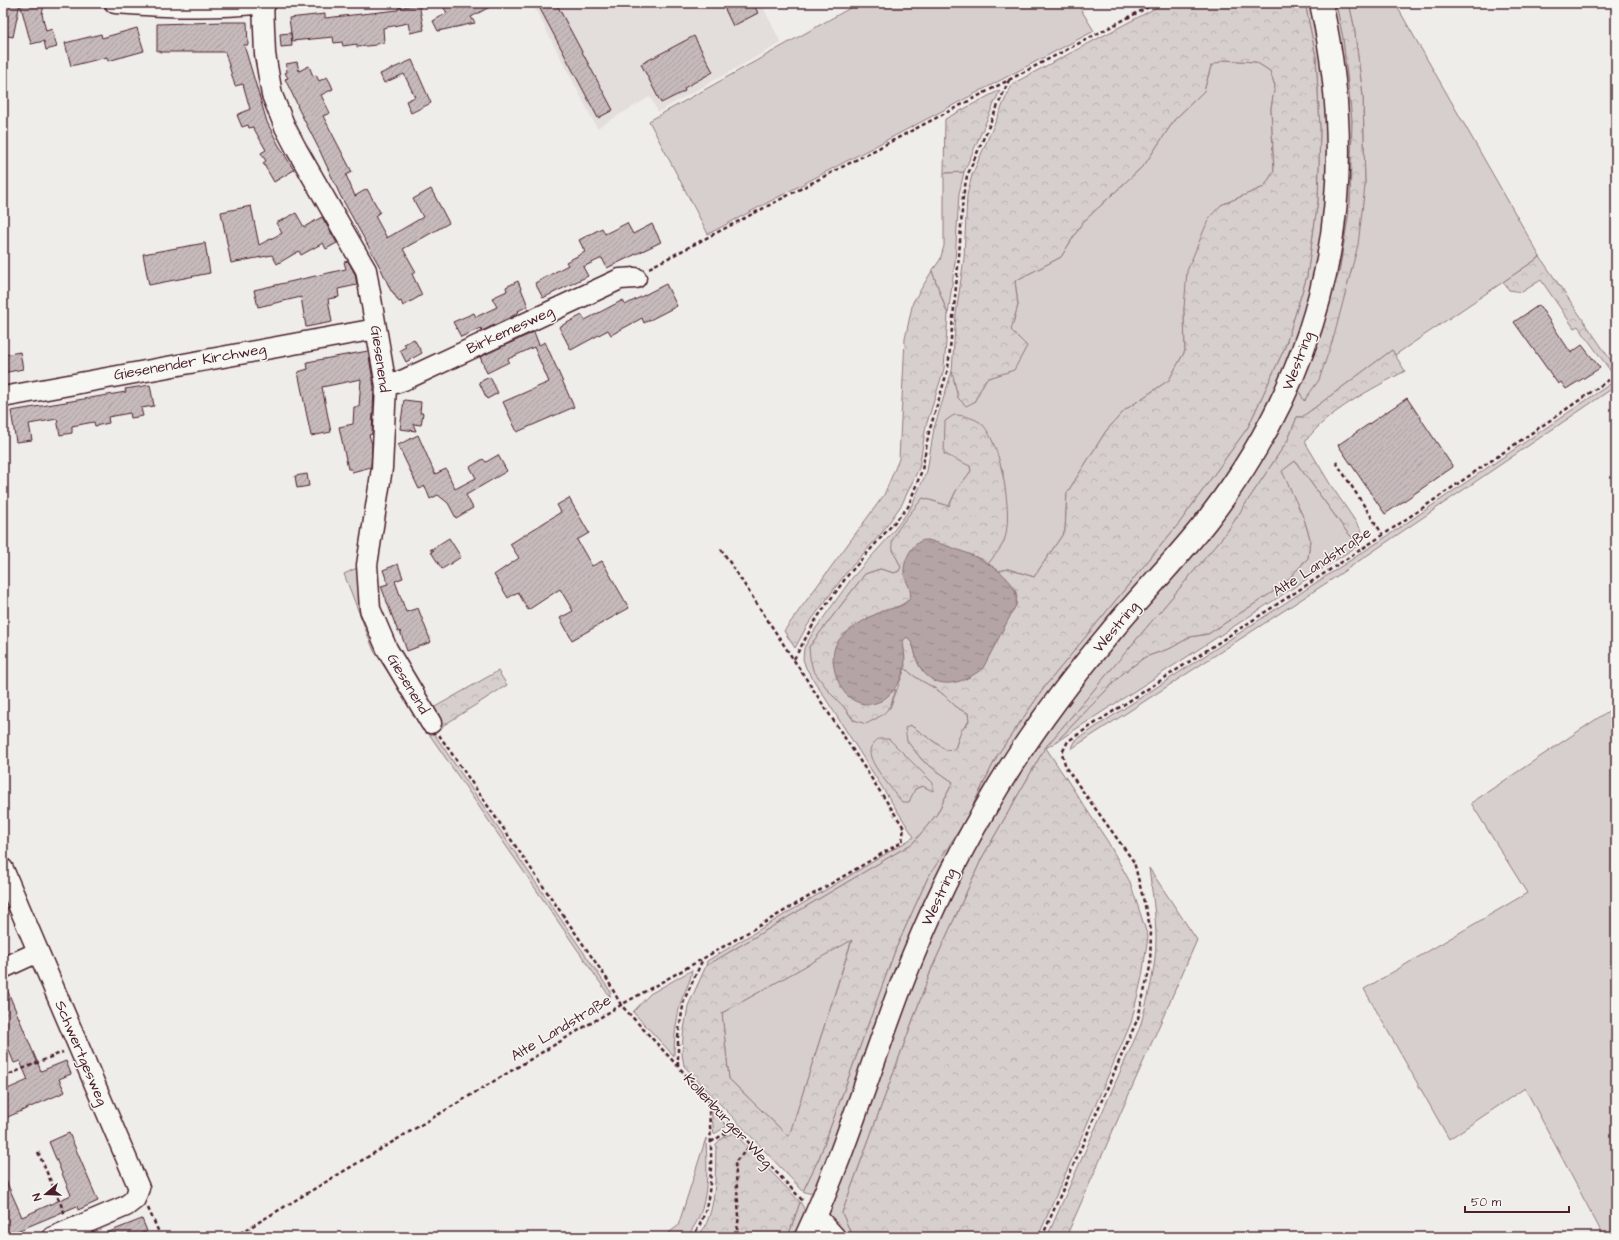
<svg xmlns="http://www.w3.org/2000/svg" width="1619" height="1240" viewBox="0 0 1619 1240" font-family="'Architects Daughter',sans-serif">
	<defs>
		<pattern id="forest-crowns" width="20" height="18" patternUnits="userSpaceOnUse"><rect width="20" height="18" fill="#d7cfce"/><path d="M2 6a3 3 0 1 1 6 0M12 15a3 3 0 1 1 6 0" fill="none" stroke="#bab1b1"/></pattern>
		<pattern id="water-ripples" width="26" height="14" patternUnits="userSpaceOnUse"><rect width="26" height="14" fill="#b4a4a5"/><path d="M2 4q2-2 4 0t4 0M15 11q2-2 4 0t4 0" fill="none" stroke="#948587"/></pattern>
		<pattern id="building-hatch" width="6" height="6" patternUnits="userSpaceOnUse"><rect width="6" height="6" fill="#c6babb"/><path d="M-1 1l2-2M0 6l6-6M5 7l2-2" fill="none" stroke="#ac9fa1"/></pattern>
	</defs>
	<rect width="100%" height="100%" fill="#efedea"/>
	<filter id="ink" filterUnits="userSpaceOnUse"><feTurbulence type="fractalNoise" baseFrequency=".025" numOctaves="2"/><feDisplacementMap in="SourceGraphic" scale="8" xChannelSelector="R" yChannelSelector="G"/><feConvolveMatrix kernelMatrix="1 2 1 2 8 2 1 2 1" color-interpolation-filters="sRGB"/></filter>
	<g filter="url(#ink)">
		<path fill="#e3dedc" d="M532,3h229l20,40 -123,69 -8,-15 -53,31z"/>
		<path fill="#d7cfce" stroke="#90777c" fill-rule="evenodd" d="M859,3h218l17,28 -386,203 -59,-113z
			M1305,3h8l17,115 -9,145 -25,87 -64,123 -223,282 -193,436 -8,2 -5,-2 16,-33 77,-210 32,-71 36,-54 34,-69 48,-69 134,-163 68,-95 37,-80 22,-71 11,-76 2,-72 -4,-71z
			M1328,3h8l7,35 9,82 -2,86 -11,67 -19,49 17,-64z
			M1349,3h46l145,254 -145,98 -3,-5 -90,67h-5l-9,23 -61,92 -182,216 -63,110 -50,110 -90,245 11,24h-10l-13,-15 -3,-11 102,-275 69,-136 299,-414 8,15 60,-215 -2,-90 -9,-70z
			M1223,60l33,2 14,9 5,15 -4,22 3,63 -10,16 -43,18 -37,103 1,43 -16,29 -44,30 -19,21 -39,62 -2,38 -31,46 -26,-8 -9,2 -11,-7 16,-23 -1,-70 -21,-46 -12,41 1,5 -15,20 -7,15 -26,-8 -26,35 -4,17 8,17 -2,4 -5,2 -14,-4 -15,5 -56,73 22,47 13,13 10,14 36,-13 15,-40c11,11 18,13 31,21 13,8 17,19 32,24l1,8 -8,10 -6,18 -9,1 -36,-25 -3,16 16,20 30,21 -16,32 -24,29 -207,123 1,-5 207,-124 -108,-169 -3,-9 1,-11 10,-17 38,-53 36,-40 22,-29 17,-38 7,-43 18,-57 6,27 16,4 12,-23 28,-10 12,-22 -15,-17 7,-25 -3,-24 46,-24 21,-34 63,-59 30,-45 29,-28 7,-25zM889,739l33,47 -7,3z
			M964,172l-5,22 -4,68 -7,53 -16,-44 8,-11 4,-14v-73z
			M1616,380v6l-285,194 -260,169 5,-9 310,-203z
			M1295,461l52,71 12,13 -303,197 66,-68 23,-17 26,-9 19,-11 18,-3 74,-48 26,-28 2,-19 -6,-20 -23,-48z
			M361,566l67,159 182,266v6l-185,-269 -51,-77 -30,-77z
			M1616,706v531h-12l-79,-149 -76,51 -85,-150 163,-96 -56,-90z
			M852,939l-63,198 -60,-58 -7,-66z
			M692,970c-1,12 -9,23 -12,35 -4,17 -6,34 -6,51l-41,-44 17,-18z
			M711,1109l16,17 -13,8z
			M706,1138c1,30 4,64 -13,90 -2,3 -4,8 -8,9 -6,2 -16,0 -22,0l15,-11z
			M800,1202c9,11 3,23 -1,35h-11z"/>
		<path fill="url(#forest-crowns)" stroke="#90777c" fill-rule="evenodd" d="M1165,3h140l11,54 4,71 -2,72 -11,76 -22,71 -37,80 -68,95 -134,163 -48,69 -34,69 -36,54 -32,71 -77,210 -16,33 -119,-125 -2,-12 1,-18 5,-30 18,-40 207,-123 24,-29 16,-32 -30,-21 -16,-20 -2,-13 5,-3 36,25 9,-1 6,-18 8,-10 -1,-8c-15,-5 -19,-16 -32,-24 -13,-8 -20,-10 -31,-21l-2,-27 4,-4c7,7 7,14 10,23 3,10 10,15 18,22l68,-55 13,-22 1,-9 -2,-7 -16,-18 9,-2 26,8 31,-46 2,-38 39,-62 19,-21 44,-30 16,-29 -1,-43 3,-37 22,-53 12,-13 43,-18 10,-16 -3,-63 4,-22 -5,-15 -14,-9 -32,-2 -13,6 -7,25 -29,28 -30,45 -63,59 -21,34 -46,24 3,24 -7,25 16,16 -13,24 -28,9 -12,23 -8,4 -8,-8 -6,-27 4,-57 8,-56 3,-63 5,-20 40,-91zM852,940l-63,196h-1l-59,-57 -7,-66z
			M1336,3h13l5,23 9,70 2,90 -7,59 -24,91 -15,44 -15,21 -7,-15 42,-113 11,-67 2,-86 -9,-82z
			M1000,90l-36,82 -20,1 1,-54z
			M1540,257l76,111 -4,5 -34,-47 -4,2 -33,-48 -19,12 -13,-2 -6,-8z
			M932,271l16,44 -4,54 -18,57 -7,42 -17,36 -21,30 -35,39 -39,53 -12,22 -11,-17 100,-136 15,-36 6,-120 8,-37z
			M1392,350l13,21c-33,18 -78,40 -100,71l25,42 32,47 -6,10 -9,-9 -52,-71 -13,10 22,48 6,20 -2,19 -26,28 -74,48 -18,3 -19,11 -26,9 -23,17 -66,68 -10,6 62,94 22,40 18,55 -6,40 -11,46 -93,214h-185l-11,-24 90,-245 50,-110 63,-110 182,-216 61,-92 9,-23h5z
			M954,415c9,0 22,3 29,10 18,20 31,91 21,116 -3,8 -11,16 -16,23l-6,-5 -54,-19 -24,34c2,6 7,15 7,21 0,10 -35,19 -44,23l12,84 17,-13c-7,23 -9,24 -30,35l-12,-4 -10,-13 -13,-13 -18,-24 -3,-12 -1,-11 56,-73 15,-5 14,4 5,-2 2,-4c-3,-7 -9,-17 -9,-24 2,-13 23,-35 31,-45l26,8 7,-15 15,-20 -1,-5 -26,-12 1,-33z
			M498,671l9,14 -63,40 -3,5 -13,-19z
			M878,739h11l44,44v8l-11,-5 -7,3 -6,13h-7c-8,-11 -32,-37 -32,-50 0,-6 4,-9 8,-13z
			M1149,868l48,72 -131,297h-19l93,-210c8,-29 16,-58 16,-88 0,-23 -4,-48 -7,-71z
			M734,1133l66,69 -12,35h-91c21,-20 18,-66 19,-93l7,-7z"/>
		<path fill="url(#water-ripples)" stroke="#8a6f74" d="M928,540c27,8 94,28 88,65l-33,63c-21,18 -52,24 -65,-5 -4,-10 -3,-19 -11,-26l-4,4c1,9 3,19 1,28 -4,15 -16,33 -33,35 -9,1 -20,-3 -26,-11 -9,-12 -15,-31 -10,-46 4,-14 34,-30 47,-36 9,-3 22,-3 27,-12 5,-7 -4,-18 -5,-26 -1,-10 6,-26 15,-31 2,-2 7,-2 9,-2z"/>
		<path fill="url(#building-hatch)" stroke="#4a1f2b" d="M3,3h31l10,2 -2,9 4,17 6,-2 5,18 -11,3 -2,-9 -13,3 -11,-41 -7,34 -10,-2z
			M441,3h56l-26,14 4,6 -37,8 -5,-10 14,-8z
			M537,3h19l57,107 -15,8z
			M722,3h31l5,10 -25,13z
			M419,4l5,26 -14,3 -2,-10 -25,5 1,15 -8,1v1l-19,2v-3l-14,2 -1,-4 -8,1 -1,-6 -41,4 -3,-23 36,-4v4l73,-8v-2z
			M224,22h23l1,23h-4l23,77 11,22 16,26 -20,12 -11,-19 3,-2 -5,-8 5,-3 -13,-23 -4,1 -1,-3 -6,2 -5,-12 13,-6 -7,-25 -8,2 -10,-34h-65v-1h-3v-27z
			M137,28l7,23 -36,10 -1,-4 -36,9 -6,-23 36,-9 1,4z
			M291,33l1,13 -11,1 -1,-13z
			M694,36l19,36 -29,16 1,3 -24,12 -20,-39z
			M412,60l19,43 -20,10 -5,-12 9,-4 -11,-23 -20,9 -4,-9z
			M297,62l2,9 10,-5 4,10 3,-1 3,6 8,-4 3,5 3,7 -12,6 9,18 -7,3 29,56 -6,3 9,21 12,-7 13,23 -5,4 12,22 36,-21 -10,-18 18,-10 18,34 -46,26 13,23 -4,2 10,21 -19,11 -2,-5 -2,1 -7,-11h-1l-10,-22 -41,-74 -21,-46 -22,-43h1l-13,-27 3,-1 -3,-5 2,-1 -1,-8z
			M251,206l8,39 23,-12 -6,-10 20,-10 8,14 18,-10 15,26 -11,6 -3,-6 -22,12 -2,-4 -22,13 -5,-9 -41,8 -10,-51z
			M627,223l6,11 19,-10 9,18 -54,26 -5,-10 -19,9 5,9 -45,22 -8,-15 33,-18 -2,-3 19,-10 -6,-12 23,-12 3,6z
			M205,243l5,30 -61,12 -6,-31z
			M348,261l7,13 2,11 -19,4 1,8 -11,2 4,23 -26,5 -5,-30 -43,10 -4,-17 92,-21 -2,-7z
			M518,281l10,25 -10,5 1,1 -8,5 -29,14 -1,-3 -20,9 -8,-15 21,-9 2,4 21,-10 -5,-9 15,-7 -1,-4z
			M666,284l11,22 -33,17 -2,-5 -31,17 -3,-5 -37,20 -12,-23 23,-12 3,5 38,-20 2,5z
			M1539,305l32,48 11,-8 18,23 -34,21 -5,-7 -3,2 -44,-62z
			M534,332l5,13 6,-3 29,65 -57,25 -14,-30 46,-20 -15,-35 -26,12 1,3 -22,11 -7,-16z
			M414,339l8,14 -16,9 -6,-12 6,-3 -2,-3z
			M368,351l6,36 -2,47 -3,1 3,9 -1,23 -19,5 -1,-3h-3l-9,-42 14,-3 1,-17h5l2,-28 -39,8 9,45 -20,4 -13,-64 10,-3 -1,-7z
			M20,352l3,17 -20,4v-18z
			M490,377l8,16 -11,6 -8,-17z
			M150,385l4,21 -13,2 2,8 -12,2 -1,-5 -22,4 1,6 -14,3 -1,-4 -22,4v7l-12,2 -3,-16 -28,5 3,16 -16,2 -5,-31 115,-19 -1,-3z
			M1407,398l46,69 -68,47 -47,-69z
			M404,400l17,2 -1,11h3l-2,12 -8,-1 3,7 -16,-2z
			M418,435l17,39 11,-5 9,20 21,-11 -6,-11 13,-8 3,3 12,-7 9,16 -41,24 7,13 -17,10 -8,-15 -10,-8 -8,4 -5,-13 -6,3 -21,-44z
			M307,474l2,12 -12,2 -2,-12z
			M569,498l20,35 -12,7 15,26 10,-5 27,47 -57,32 -12,-22 13,-7 -13,-22 -32,21 -10,-18 -10,6 -14,-23 25,-17 -9,-14 51,-32 -4,-7z
			M449,538l12,19 -19,12 -11,-17 3,-2h-4z
			M398,564l5,14 -8,3 11,31 12,-4 13,34 -24,9 -7,-20 -2,1 -17,-46 7,-2 -5,-14z
			M3,980l38,91 25,-10 5,13 -12,5 6,13 -62,27v-28l25,-11 -8,-19 -6,2 -11,-27z
			M69,1133l29,68 -20,9 -1,-4 -74,31v-63l19,43 49,-22 -22,-53z
			M142,1219l5,12 -6,3 1,3h-46z"/>
		<g fill="none" stroke-linecap="round" stroke-linejoin="round">
			<g stroke="#4a1f2b" stroke-width="23">
				<path id="minor" d="M115,3c50,4 100,6 151,0
					M263,3l2,51 7,41 13,32 12,23 69,120 20,116 -4,82 -15,97 3,44 17,40 44,74
					M386,386l18,-6 216,-101 16,-1
					M3,397l373,-68
					M3,869l136,319 -4,11 -9,7 -73,31
					M3,968l35,-16
					M816,1216l19,21"/>
			</g>
			<g stroke="#4a1f2b" stroke-width="25">
				<path id="major" d="M806,1237c39,-84 65,-173 98,-259 23,-58 49,-115 81,-169 35,-62 78,-120 124,-175 32,-39 68,-75 99,-115 119,-154 155,-327 113,-516"/>
			</g>
			<path stroke="#4a1f2b" stroke-width="2.5" stroke-dasharray="4 3" stroke-linecap="butt" d="M649,268l507,-265
				M1336,462l47,73
				M794,659l23,-41 31,-43 60,-68 14,-37 7,-38 19,-63 11,-113 4,-60 4,-20 42,-96
				M439,735l168,244 14,26 182,196
				M678,1066v-29l6,-37 19,-41
				M3,1068l3,8
				M3,1077l60,-25
				M711,1142l23,-14
				M38,1152l27,62
				M148,1208l13,29
				M234,1237l387,-232 83,-47 198,-116 2,-14 -183,-279
				M691,1237c27,-26 20,-102 17,-137
				M736,1237l3,-21 -4,-54 16,-17
				M1042,1237l96,-219 12,-51 1,-37 -17,-68 -68,-94 -4,-15 6,-12 315,-206 233,-160"/>
			<use href="#minor" stroke="#f6f6f2" stroke-width="20"/>
			<use href="#major" stroke="#f6f6f2" stroke-width="22"/>
		</g>
	</g>
	<g text-anchor="middle" dominant-baseline="central" stroke-width="3" stroke-linejoin="round" paint-order="stroke">
		<g font-size="15" fill="#4a1f2b" stroke="#f6f6f2">
			<text transform="translate(510 330) rotate(-25)">Birkemesweg</text>
			<text transform="translate(380 359) rotate(82)">Giesenend</text>
			<text transform="translate(1298 361) rotate(-69)">Westring</text>
			<text transform="translate(190 362) rotate(-10)">Giesenender Kirchweg</text>
			<text transform="translate(1322 562) rotate(-33)">Alte Landstraße</text>
			<text transform="translate(1116 627) rotate(-50)">Westring</text>
			<text transform="translate(408 684) rotate(59)">Giesenend</text>
			<text transform="translate(939 897) rotate(-65)">Westring</text>
			<text transform="translate(561 1028) rotate(-31)">Alte Landstraße</text>
			<text transform="translate(81 1053) rotate(67)">Schwertgesweg</text>
			<text transform="translate(728 1121) rotate(47)">Kollenburger Weg</text>
		</g>
	</g>
	<rect width="1619" height="1240" fill="none" stroke="#f6f6f2" stroke-width="16"/>
	<rect x="8" y="8" width="1603" height="1224" fill="none" stroke="#4a1f2b" stroke-width="1.5" filter="url(#ink)"/>
	<g transform="translate(46 1194) rotate(251)" stroke="#f6f6f2" stroke-width="3" paint-order="stroke">
	<path d="M0-3L7 15L0 10L-7 15Z" fill="#4a1f2b"/>
	<text y="-6" font-size="11" font-weight="bold" text-anchor="middle" fill="#4a1f2b">N</text>
	</g>
	<path d="M1465 1206v6h104v-6" fill="none" stroke="#4a1f2b" stroke-width="2"/>
	<text x="1471" y="1206" font-size="12" fill="#4a1f2b" stroke="#f6f6f2" stroke-width="3" paint-order="stroke">50 m</text>
</svg>
